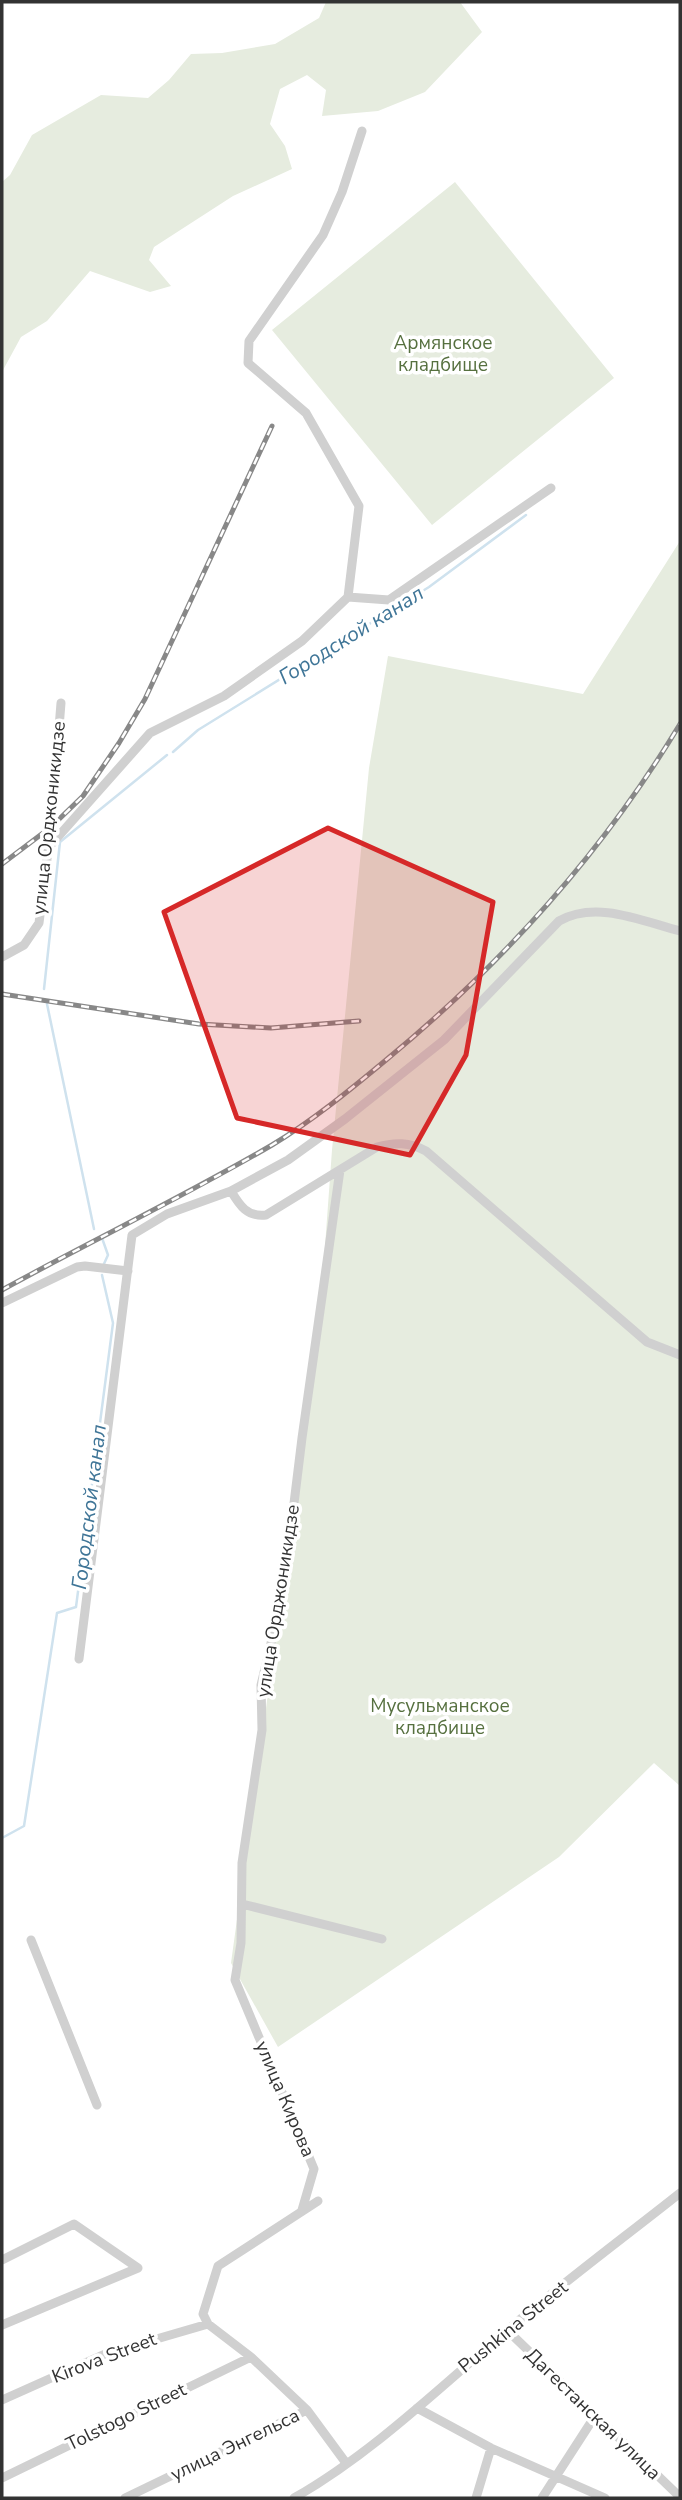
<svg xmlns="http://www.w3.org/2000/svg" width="682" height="2500" viewBox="0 0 682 2500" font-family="'Nunito Sans',sans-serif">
	<rect width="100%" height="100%" fill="#fff"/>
	<path fill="#e6ecdf" d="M326,2h134l22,30 -57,60 -47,19 -56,5 4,-26 -19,-15 -27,14 -10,35 15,22 7,23 -59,27 -79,51 -5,13 22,26 -21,6 -60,-21 -43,50 -26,16 -19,35v-190l8,-7 22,-40 69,-40 47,3 21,-18 22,-26 31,-1 53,-9 44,-26z
		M455,182l159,196 -182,147 -160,-195z
		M680,541v1245l-26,-23 -95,94 -281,190 -47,-84 89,-648 12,-165 37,-382 19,-112 195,38z"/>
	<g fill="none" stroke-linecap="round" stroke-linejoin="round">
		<path stroke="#cfe2ee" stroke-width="2.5" d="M173,752l25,-22 231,-143 97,-72
			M44,989l16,-147 107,-87
			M47,1004l47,225
			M102,1238l6,17 -5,11
			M2,1838l22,-12 33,-213 19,-6 37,-284 -11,-48"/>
		<path stroke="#d0d0d0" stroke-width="9" d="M348,597l41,3 162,-112
			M48,848l102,-115 74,-37 78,-55 46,-44 11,-91 -53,-93 -58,-50 1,-22 74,-106 19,-43 20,-61
			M2,957l22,-12 15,-22 12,-96 10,-124
			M231,1191c9,15 16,26 35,24l111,-68c18,-5 32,-5 49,4l221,191 33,13
			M2,1303l75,-36 8,-1 43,5
			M79,1659l53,-424 35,-21 64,-23 57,-31 57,-41 99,-79 115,-119c37,-21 83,0 121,10
			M242,1904l140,35
			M31,1940l66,165
			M318,2201l-100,65 -15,48 5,10 43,33 56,53 39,53
			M302,2210l12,-41 -79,-189 6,-37 1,-80 20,-133 -1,-45 22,-92 19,-155 38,-268
			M2,2260l72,-36 64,44
			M2,2325l136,-57
			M507,2330l173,167
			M2,2400l103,-46 103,-30
			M417,2408l74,40 114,50
			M2,2478l249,-121
			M125,2498l182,-88
			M294,2498c77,-44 143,-108 210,-165 57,-49 118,-94 176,-140
			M476,2498l15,-50
			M542,2498l53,-82"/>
		<g stroke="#888" stroke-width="5">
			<path id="rail" d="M2,864l49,-37 32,-31 36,-53 26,-44 127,-273
				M2,994l197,30 72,4 88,-7
				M2,1290c89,-49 181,-93 270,-145 40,-24 78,-55 114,-85 115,-95 217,-208 294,-336"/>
		</g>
		<use href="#rail" stroke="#fff" stroke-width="2.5" stroke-dasharray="8" stroke-linecap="butt"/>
	</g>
	<path fill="#d62828" fill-opacity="0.2" stroke="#d62828" stroke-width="5" stroke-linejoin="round" d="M328,828l165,74 -27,153 -56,100 -173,-37 -73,-206z"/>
	<g text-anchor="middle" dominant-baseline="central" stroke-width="7" stroke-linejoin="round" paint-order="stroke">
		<g font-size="19" fill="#56703f" stroke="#fff">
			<text x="443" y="343">Армянское<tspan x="443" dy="22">кладбище</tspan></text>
			<text x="440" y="1706">Мусульманское<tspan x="440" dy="22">кладбище</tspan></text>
		</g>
		<g font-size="19" fill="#333" stroke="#fff">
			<text transform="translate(49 818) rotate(-84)">улица Орджоникидзе</text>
			<text transform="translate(278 1601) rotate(-81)">улица Орджоникидзе</text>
			<text transform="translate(285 2099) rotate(67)">улица Кирова</text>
			<text transform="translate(513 2327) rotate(-39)">Pushkina Street</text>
			<text transform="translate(104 2358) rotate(-21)">Kirova Street</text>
			<text transform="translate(593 2414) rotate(44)">Дагестанская улица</text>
			<text transform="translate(126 2417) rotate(-26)">Tolstogo Street</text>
			<text transform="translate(235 2445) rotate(-26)">улица Энгельса</text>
		</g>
		<g font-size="21" font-style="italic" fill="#3f7597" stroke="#fff">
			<text transform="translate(351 635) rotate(-32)">Городской канал</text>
			<text transform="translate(89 1507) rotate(-83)">Городской канал</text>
		</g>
	</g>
	<rect width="682" height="2500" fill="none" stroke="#333333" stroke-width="7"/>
</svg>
